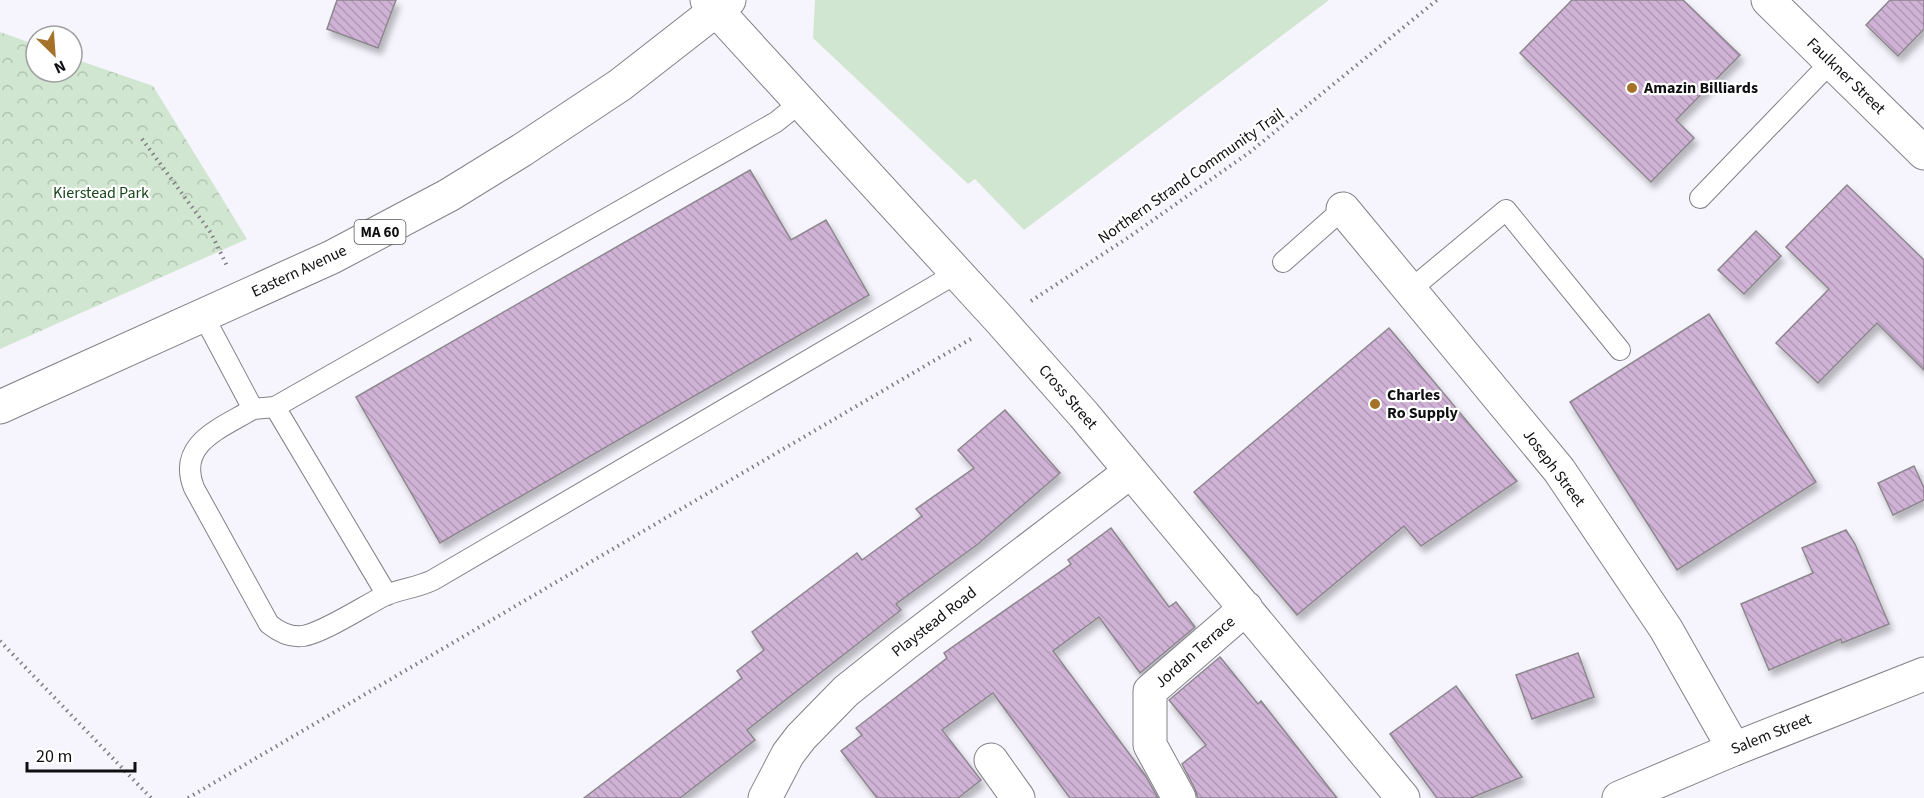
<svg xmlns="http://www.w3.org/2000/svg" width="1924" height="798" viewBox="0 0 1924 798" font-family="'Source Sans 3',sans-serif">
	<defs>
		<pattern id="park-crowns" width="20" height="18" patternUnits="userSpaceOnUse" patternTransform="scale(1.5)"><rect width="20" height="18" fill="#d0e6d0"/><path d="M2 6a3 3 0 1 1 6 0M12 15a3 3 0 1 1 6 0" fill="none" stroke="#b1c4b2"/></pattern>
		<pattern id="building-back-hatch" width="6" height="6" patternUnits="userSpaceOnUse" patternTransform="scale(1.5)"><rect width="6" height="6" fill="#d0b2d6"/><path d="M-1 5l2 2M0 0l6 6M5-1l2 2" fill="none" stroke="#b198b7"/></pattern>
		<filter id="shadow"><feDropShadow dx="3.5" dy="6" stdDeviation="3" flood-color="#0004"/></filter>
	</defs>
	<rect width="100%" height="100%" fill="#f6f4fc"/>
	<path fill="#d0e6d0" d="M815,0h514l-305,230 -49,-51 -7,5 -155,-146z"/>
	<path fill="url(#park-crowns)" d="M0,32l36,13v27h36v-14l81,28 94,153 -247,110z"/>
	<path fill="url(#building-back-hatch)" stroke="#8c878d" stroke-width="1.5" filter="url(#shadow)" d="M337,0h59l-18,48 -51,-19z
		M1572,0h111l57,55 -64,65 18,18 -43,44 -131,-129z
		M1890,0h34v29l-26,27 -32,-31z
		M750,170l41,70 35,-20 43,75 -429,248 -84,-146z
		M1847,185l77,75v110l-47,-47 -59,60 -42,-40 53,-54 -43,-42z
		M1756,231l25,25 -37,38 -26,-24z
		M1709,314l107,168 -139,88 -107,-168z
		M1389,328l128,153 -96,65 -17,-20 -107,89 -103,-123z
		M1005,410l55,63 -82,71 -82,60 5,6 -154,120 8,10 -75,58h-96l158,-120 -5,-7 27,-21 -12,-18 105,-79 5,7 60,-44 -6,-7 58,-41 -16,-18z
		M1914,466l10,22v12l-31,15 -15,-32z
		M1111,528l58,79 7,-5 19,25 -55,46 -41,-56 -46,34 92,124 13,23h-88l-77,-105 -51,37 39,50 -23,18h-81l-36,-47 21,-16 -6,-7 91,-70 -3,-5 127,-89 -3,-4z
		M1846,530l9,14 34,80 -47,19 -1,-4 -72,31 -28,-66 72,-31 -11,-25z
		M1578,653l16,44 -62,22 -16,-44z
		M1220,657l38,47 3,-3 76,97h-139l-3,-9 -13,-25 24,-19 -37,-45z
		M1456,686l66,91 -51,21h-34l-47,-64z"/>
	<g fill="none" stroke-linecap="round" stroke-linejoin="round">
		<g stroke="#838188" stroke-width="22">
			<path id="lane" d="M1700,198l131,-136
				M1283,262l60,-53
				M1410,290l96,-80 114,140
				M203,315l50,94 22,-2 501,-285 25,-20
				M275,407l112,188
				M253,409c-31,19 -77,34 -59,79l75,136c10,8 21,14 34,12 20,-3 61,-30 81,-40 15,-7 33,-8 49,-16l524,-307"/>
		</g>
		<g stroke="#838188" stroke-width="35">
			<path id="street" d="M707,0l293,320 84,95 319,383
				M1768,0l156,153
				M1343,209l216,261 107,159 68,120
				M991,760l27,38
				M765,798l23,-44 13,-17 45,-46 59,-47 225,-172
				M1179,798l-29,-53v-54l96,-83"/>
		</g>
		<g stroke="#838188" stroke-width="35">
			<path id="secondary" d="M1619,798l115,-49 190,-75"/>
		</g>
		<g stroke="#838188" stroke-width="35">
			<path id="primary" d="M0,407l332,-150 117,-62 73,-45 98,-65 109,-85"/>
		</g>
		<path stroke="#7e7c81" stroke-width="4" stroke-dasharray="1.5 4.5" stroke-linecap="butt" d="M142,139l69,94 17,35
			M1031,301l98,-64 121,-85 187,-152
			M0,641l151,157
			M188,798l783,-459"/>
		<use href="#lane" stroke="#fff" stroke-width="20"/>
		<use href="#street" stroke="#fff" stroke-width="33"/>
		<use href="#secondary" stroke="#fff" stroke-width="33"/>
		<use href="#primary" stroke="#fff" stroke-width="33"/>
	</g>
	<g fill="#a47329" stroke="#fff" stroke-width="2">
		<circle cx="1632" cy="88" r="6"/>
		<circle cx="1375" cy="404" r="6"/>
	</g>
	<g text-anchor="middle" dominant-baseline="central" stroke-width="4.5" stroke-linejoin="round" paint-order="stroke">
		<rect fill="#fff" stroke="#575658" stroke-width="1.5" x="354.5" y="220" width="51" height="24" rx="4.5"/>
		<g font-size="15" font-weight="bold" fill="#0f0e11">
			<text x="380" y="232">MA 60</text>
		</g>
		<g font-size="16" fill="#0f0e11" stroke="#fff">
			<text transform="translate(1846 76) rotate(44)">Faulkner Street</text>
			<text transform="translate(1191 176) rotate(-35)">Northern Strand Community Trail</text>
			<text transform="translate(299 271) rotate(-25)">Eastern Avenue</text>
			<text transform="translate(1068 397) rotate(49)">Cross Street</text>
			<text transform="translate(1554 468) rotate(53)">Joseph Street</text>
			<text transform="translate(934 622) rotate(-38)">Playstead Road</text>
			<text transform="translate(1195 652) rotate(-41)">Jordan Terrace</text>
			<text transform="translate(1771 734) rotate(-22)">Salem Street</text>
		</g>
		<g font-size="16" font-weight="bold" fill="#0f0e11" stroke="#fff" text-anchor="start">
			<text x="1644" y="88">Amazin Billiards</text>
			<text x="1387" y="395">Charles<tspan x="1387" dy="18">Ro Supply</tspan></text>
		</g>
		<g font-size="16" fill="#164619" stroke="#fff">
			<text x="101" y="193">Kierstead Park</text>
		</g>
	</g>
	<g transform="translate(54 54) rotate(155)"><circle r="28" fill="#ffffff" stroke="#9f9fa0" stroke-width="1.5"/>
	<path d="M0-4.5L10 22L0 15L-10 22Z" fill="#a47329"/>
	<text y="-9" font-size="16" font-weight="bold" text-anchor="middle" fill="#0f0e11">N</text>
	</g>
	<path d="M27 762v9h108v-9" fill="none" stroke="#0f0e11" stroke-width="3"/>
	<text x="36" y="762" font-size="18" fill="#0f0e11" stroke="#ffffff" stroke-width="4.5" paint-order="stroke">20 m</text>
</svg>
